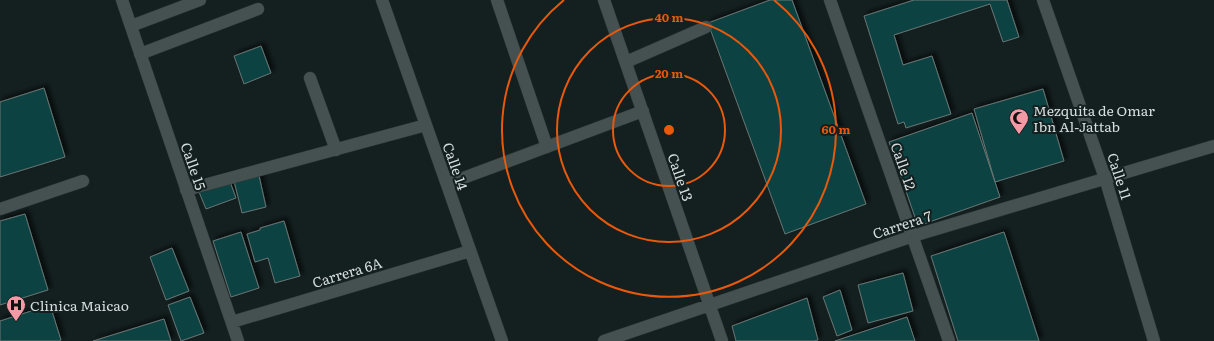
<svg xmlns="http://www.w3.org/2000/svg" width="1214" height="341" viewBox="0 0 1214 341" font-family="Literata,serif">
	<defs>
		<filter id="shadow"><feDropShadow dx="3.5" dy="-3.5" stdDeviation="2" flood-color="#0009"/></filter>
	</defs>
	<rect width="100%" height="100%" fill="#141f1f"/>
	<path fill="#114342" stroke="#687574" filter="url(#shadow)" d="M770,0h22l74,204 -81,30 -77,-211z
		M914,0h93l12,37 -16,5 -13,-38 -96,31 9,30 29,-9 19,58 -45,14 -2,-6 -6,2 -34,-108z
		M261,46l10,27 -27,11 -10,-28z
		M44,88l21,69 -65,20v-75z
		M1043,89l21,72 -69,21 -21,-73z
		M972,113l28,84 -82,29 -29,-84z
		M258,171l8,36 -24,6 -9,-36z
		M228,176l8,22 -30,11 -9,-22z
		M25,214l23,76 -48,15v-84z
		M284,221l16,55 -25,7 -7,-25 -13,4 -8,-28 13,-4v-2z
		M241,232l18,56 -28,9 -18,-56z
		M1004,232l35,109h-81l-27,-85z
		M172,248l17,43 -23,9 -16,-43z
		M903,273l10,38 -45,12 -10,-38z
		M840,290l12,40 -15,6 -14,-39z
		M190,297l14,36 -23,8 -13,-36z
		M807,298l11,42 -4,1h-78l-4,-15z
		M50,305l11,35 -2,1h-59v-20z
		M907,317l8,24h-80z
		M164,319l7,22h-78z"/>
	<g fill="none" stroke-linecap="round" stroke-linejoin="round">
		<g stroke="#313838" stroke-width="13">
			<path id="street" d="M122,0l116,341
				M382,0l120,341
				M497,0l50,147
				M604,0l118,341
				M830,0l119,341
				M1043,0l62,178 49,163
				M131,26l69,-26
				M140,54l118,-45
				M626,62l80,-35
				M310,78l26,72
				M447,184l196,-73
				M186,190l240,-65
				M0,209l83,-28
				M232,322l238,-71
				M604,341l309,-105 301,-90"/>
		</g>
		<use href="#street" stroke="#455151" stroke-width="12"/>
	</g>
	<g fill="none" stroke="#e8590c" stroke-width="2">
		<circle cx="669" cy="130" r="56"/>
		<circle cx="669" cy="130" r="112"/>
		<path d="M774 0A167 167 0 1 1 564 0"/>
	</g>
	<defs>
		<g id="mosque-pin" transform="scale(1)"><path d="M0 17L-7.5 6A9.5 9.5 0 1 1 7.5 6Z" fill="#f49aa6" stroke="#141f1f"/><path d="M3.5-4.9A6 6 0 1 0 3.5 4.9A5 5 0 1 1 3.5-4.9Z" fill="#111"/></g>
		<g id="hospital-pin" transform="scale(1)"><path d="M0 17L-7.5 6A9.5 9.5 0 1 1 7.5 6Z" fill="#f49aa6" stroke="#141f1f"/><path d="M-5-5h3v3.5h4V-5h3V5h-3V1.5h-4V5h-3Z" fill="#111"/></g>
	</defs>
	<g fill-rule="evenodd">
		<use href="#mosque-pin" x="1019" y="118"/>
		<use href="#hospital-pin" x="16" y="305"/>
	</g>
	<g text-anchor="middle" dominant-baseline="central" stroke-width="4" stroke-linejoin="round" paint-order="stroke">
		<g font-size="14" fill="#d6dddd" stroke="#141f1f" text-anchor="start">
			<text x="1033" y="110">Mezquita de Omar<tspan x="1033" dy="16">Ibn Al-Jattab</tspan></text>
			<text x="30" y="305">Clinica Maicao</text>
		</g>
		<g font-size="14" fill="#d6dddd" stroke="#141f1f">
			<text transform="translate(194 166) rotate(71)">Calle 15</text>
			<text transform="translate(456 166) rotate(71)">Calle 14</text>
			<text transform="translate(904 166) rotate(71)">Calle 12</text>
			<text transform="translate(1120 176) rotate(72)">Calle 11</text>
			<text transform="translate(681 177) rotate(71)">Calle 13</text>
			<text transform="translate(902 224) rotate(-18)">Carrera 7</text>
			<text transform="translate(347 272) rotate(-17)">Carrera 6A</text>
		</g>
	</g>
	<circle cx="669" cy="130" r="6" fill="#e8590c" stroke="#141f1f" stroke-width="2"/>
	<g font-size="12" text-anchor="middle" font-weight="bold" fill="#e8590c" stroke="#141f1f" stroke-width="4" stroke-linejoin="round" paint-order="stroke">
		<text x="669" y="22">40 m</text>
		<text x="669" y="78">20 m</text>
		<text x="836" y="134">60 m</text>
	</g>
</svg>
